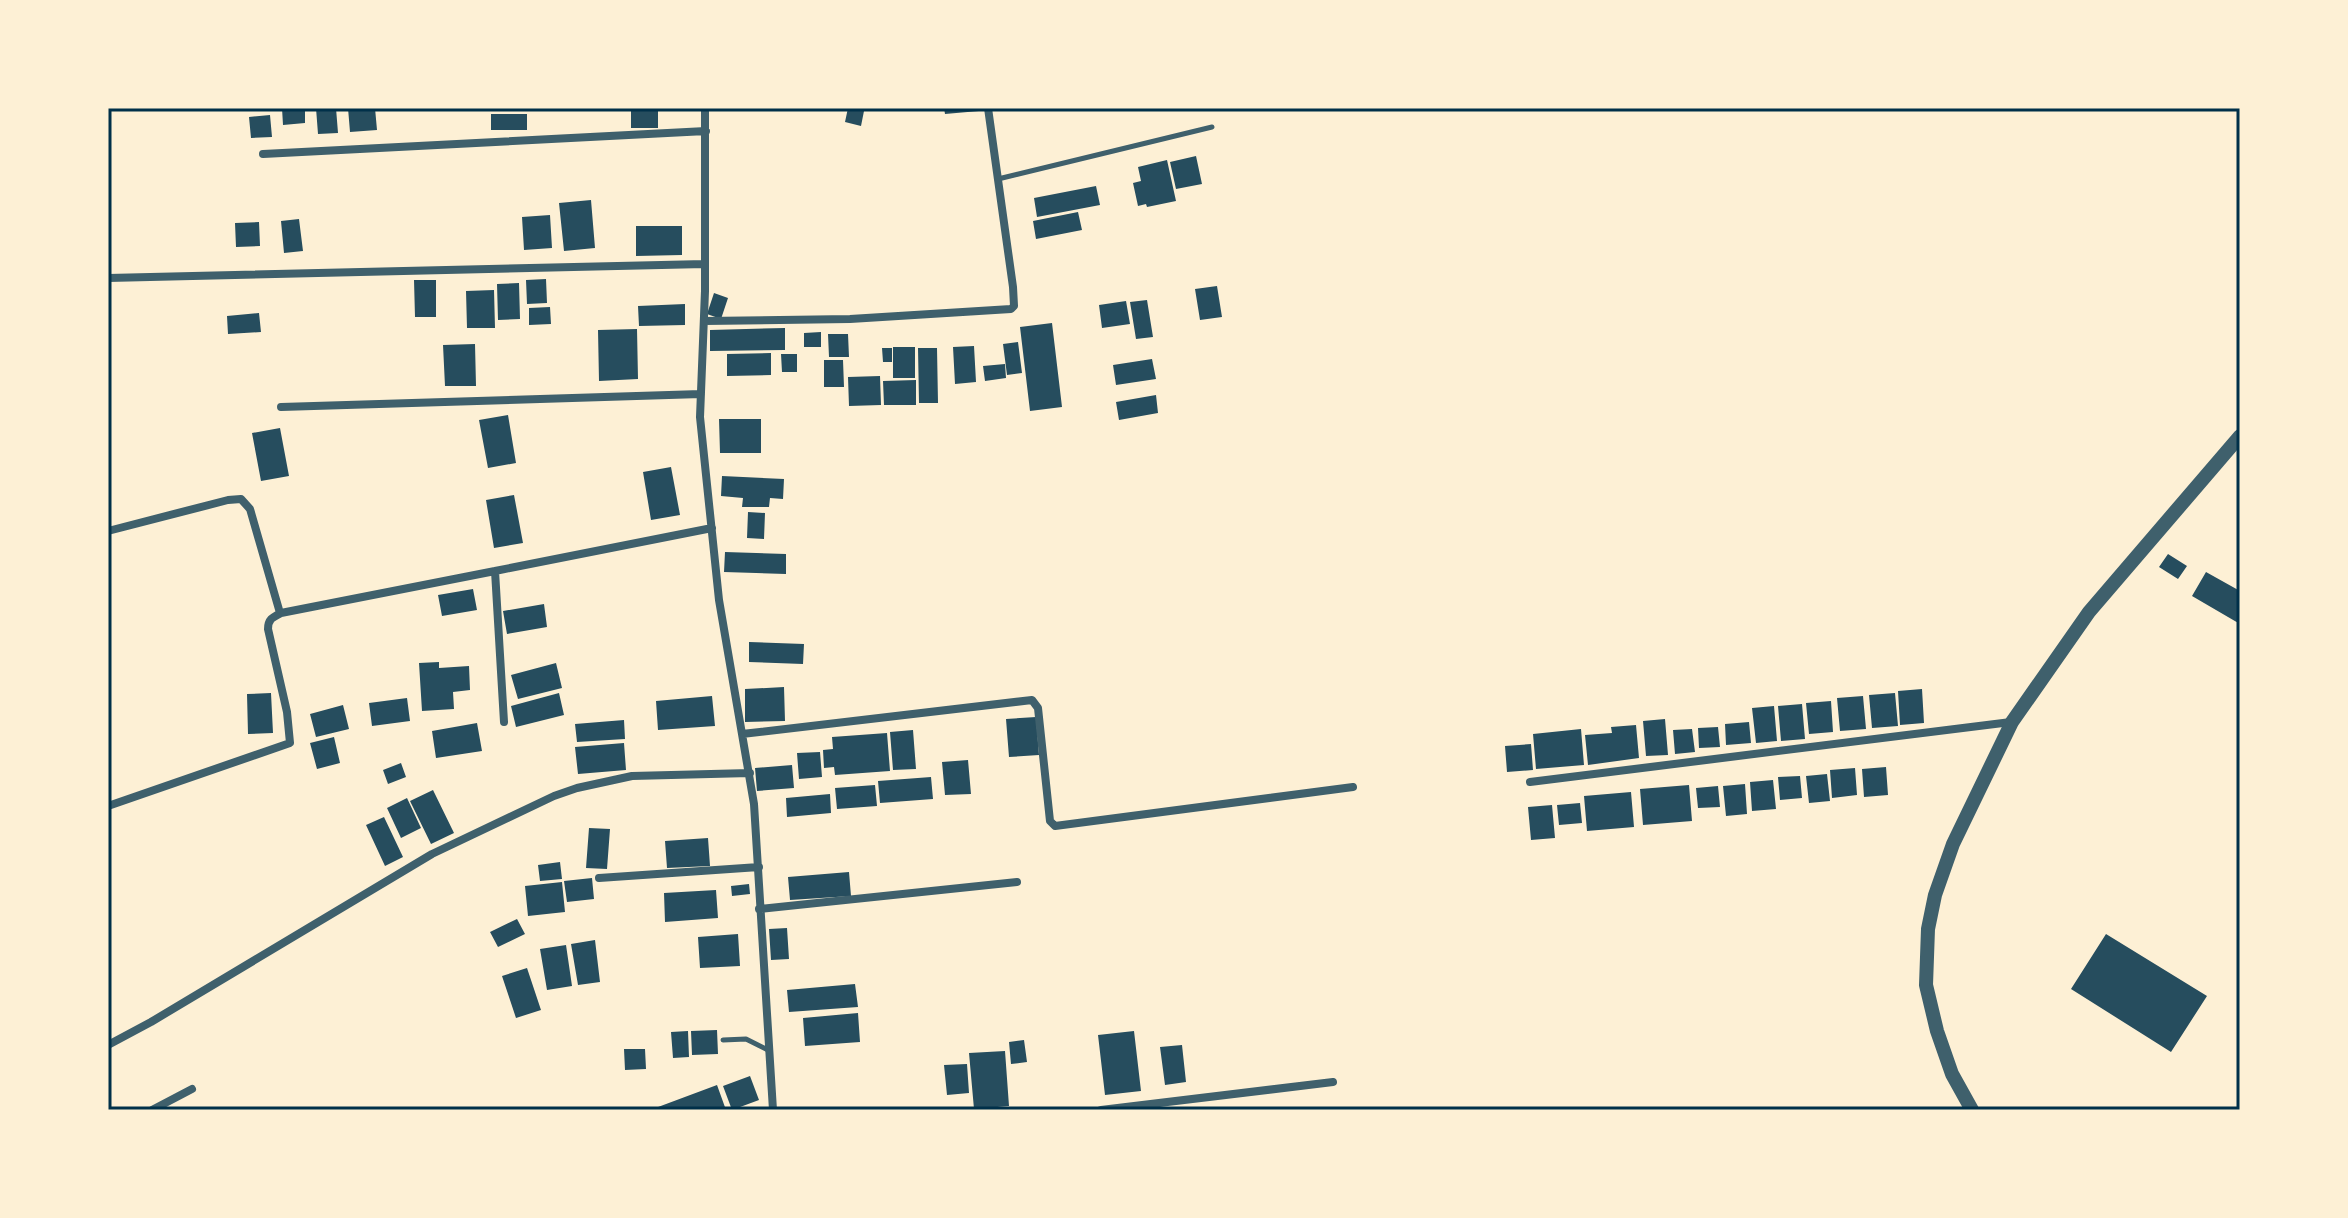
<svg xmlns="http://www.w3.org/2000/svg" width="2348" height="1218" viewBox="0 0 2348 1218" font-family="'Times New Roman',serif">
	<rect width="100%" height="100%" fill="#fdf0d5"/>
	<path fill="#264d5e" d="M282,108h23v15l-22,2z
		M316,108h20l2,25 -20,1z
		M348,108h27l2,22 -27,2z
		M631,108h27v20h-27z
		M848,108l16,3 -3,15 -16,-4z
		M944,108h35v3l-34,3z
		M491,114h36v16h-36z
		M270,115l2,22 -21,1 -2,-21z
		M1196,156l6,28 -26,5 -6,-27z
		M1167,160l9,41 -29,6 -1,-3 -8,2 -5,-23 8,-2 -3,-14z
		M1096,186l4,19 -63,12 -3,-19z
		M591,200l4,48 -31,3 -5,-48z
		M1078,212l4,18 -46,9 -3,-18z
		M550,215l2,33 -28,2 -2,-33z
		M299,219l4,32 -19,2 -3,-32z
		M259,222l1,24 -24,1 -1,-24z
		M636,226h46v29l-46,1z
		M546,279l1,24 -20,1 -1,-24z
		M414,280h22v37h-21z
		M519,283l1,36 -22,1 -1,-36z
		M1217,286l5,31 -22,3 -5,-31z
		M494,290l1,38h-28l-1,-37z
		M714,293l14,5 -7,21 -14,-5z
		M1147,300l6,37 -17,2 -6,-37z
		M1126,301l4,23 -28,4 -3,-23z
		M685,304v21l-46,1 -1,-20z
		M550,307l1,17 -22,1v-17z
		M259,313l2,19 -33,2 -1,-18z
		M1052,323l10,84 -32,4 -10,-84z
		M785,328v22l-75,1v-21z
		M637,329l1,50 -39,2 -1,-51z
		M821,332v15h-17v-14z
		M828,334h20l1,23h-20z
		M1018,342l4,31 -15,2 -4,-31z
		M475,344l1,42h-31l-2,-41z
		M974,346l2,36 -21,2 -2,-37z
		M893,347h22v31h-22z
		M882,348h10v14h-9z
		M918,348h19l1,55h-19z
		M771,353v22l-44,1v-22z
		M781,354h16v18h-15z
		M1152,359l4,20 -40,6 -3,-20z
		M824,360h19l1,27h-20z
		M1005,364l1,14 -21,3 -2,-15z
		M880,376l1,29 -32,1 -1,-29z
		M916,380v25h-32l-1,-24z
		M1156,395l2,18 -39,7 -3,-18z
		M508,415l8,48 -28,5 -9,-48z
		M719,419h42v34h-41z
		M280,428l9,48 -28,5 -9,-48z
		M671,467l9,48 -29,5 -8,-48z
		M722,476l62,3 -1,20 -13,-1 -1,9h-27l1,-9 -22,-2z
		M514,495l9,48 -29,5 -8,-48z
		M748,512l17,1 -1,26 -17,-1z
		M725,552l61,2v20l-62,-2z
		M2168,554l19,12 -9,13 -19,-12z
		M2206,572l34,19v33l-48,-28z
		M473,589l4,21 -35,6 -4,-21z
		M544,604l3,23 -40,7 -4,-23z
		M749,642l55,2 -1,20 -54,-2z
		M439,662v6l30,-2 1,24 -17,2 1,17 -32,2 -3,-48z
		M556,663l6,25 -44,11 -7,-24z
		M784,687l1,34 -40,1v-33z
		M1922,689l2,34 -24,2 -2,-34z
		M271,693l2,40 -25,1 -1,-40z
		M559,693l5,22 -48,12 -5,-21z
		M1895,693l3,33 -26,2 -3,-33z
		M712,696l3,30 -57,4 -2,-29z
		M1863,696l3,33 -26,2 -3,-33z
		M407,698l3,23 -38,5 -3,-23z
		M1831,701l2,31 -24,2 -3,-31z
		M1802,704l3,35 -24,2 -3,-35z
		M343,705l6,24 -33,8 -6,-23z
		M1774,706l3,35 -21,2 -4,-35z
		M1036,717l3,38 -30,2 -3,-38z
		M1665,719l3,36 -22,1 -3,-35z
		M624,720l1,19 -48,3 -2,-18z
		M1749,722l2,21 -25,2 -1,-21z
		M477,723l5,28 -46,7 -4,-27z
		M1636,725l3,33 -51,7 -3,-30 27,-2 -1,-6z
		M1718,727l2,20 -21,1 -1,-20z
		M1581,729l3,36 -48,4 -3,-35z
		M1692,729l3,23 -20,2 -2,-24z
		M913,730l3,39 -23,1 -3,-38z
		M887,733l3,38 -55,4 -1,-8 -10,1 -1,-18 10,-1 -1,-12z
		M334,737l6,26 -23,6 -7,-26z
		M624,743l2,27 -48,4 -3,-27z
		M1531,744l2,26 -26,2 -2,-26z
		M820,752l2,25 -23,2 -2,-26z
		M968,760l3,34 -26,1 -3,-33z
		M401,763l5,14 -18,7 -5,-14z
		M792,765l2,23 -37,3 -2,-23z
		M1886,767l2,28 -24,2 -2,-28z
		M1855,768l2,27 -25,3 -2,-28z
		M1827,774l3,27 -21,2 -3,-27z
		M1800,776l2,22 -22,2 -2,-23z
		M931,777l2,22 -53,4 -2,-22z
		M1773,780l3,29 -24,2 -2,-29z
		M1745,784l2,30 -21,2 -3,-30z
		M875,785l2,21 -40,3 -2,-21z
		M1689,785l3,36 -49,4 -3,-36z
		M1718,786l2,21 -22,1 -2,-20z
		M433,790l21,43 -23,11 -21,-43z
		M1631,792l3,35 -47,4 -3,-35z
		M830,794l1,19 -44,4 -1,-19z
		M407,798l14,30 -20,10 -14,-30z
		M1580,803l2,20 -23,2 -2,-20z
		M1552,805l3,33 -24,2 -3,-33z
		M384,817l19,40 -18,9 -19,-41z
		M589,828l21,1 -3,40 -21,-1z
		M708,838l2,28 -43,2 -2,-27z
		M560,862l2,17 -22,2 -2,-16z
		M849,872l2,24 -61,4 -2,-23z
		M592,878l2,21 -27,3 -3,-21z
		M562,882l3,30 -37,4 -3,-30z
		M749,884l1,10 -18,2 -1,-10z
		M716,890l2,28 -53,4 -1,-29z
		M517,919l8,15 -27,13 -8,-15z
		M787,928l2,31 -18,1 -2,-31z
		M738,934l2,32 -40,2 -2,-31z
		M2106,934l101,62 -36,56 -100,-63z
		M595,940l5,42 -22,3 -7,-41z
		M566,945l6,41 -25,4 -7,-41z
		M527,968l14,42 -25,8 -14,-42z
		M855,984l3,23 -69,5 -2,-22z
		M858,1013l2,29 -55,4 -2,-28z
		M717,1030l1,24 -26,1 -1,-24z
		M688,1031l1,26 -16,1 -2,-26z
		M1134,1031l7,60 -36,4 -7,-60z
		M1024,1040l3,22 -16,2 -2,-22z
		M1182,1045l4,37 -21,3 -5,-38z
		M624,1049h21l1,20 -21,1z
		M1005,1051l4,55 -35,3 -5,-56z
		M967,1064l2,29 -22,2 -3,-30z
		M750,1076l9,24 -27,10 -9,-24z
		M717,1085l9,25h-76z"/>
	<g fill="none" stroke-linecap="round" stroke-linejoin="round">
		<path stroke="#3f606c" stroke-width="5" d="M998,179l214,-52
			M723,1040l23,-1 22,11"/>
		<path stroke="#3f606c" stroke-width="8" d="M705,108v183l-5,126 19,183 35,204 19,306
			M263,154l443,-23
			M108,278l597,-14
			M704,321l146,-2 161,-10 3,-3 -1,-19 -25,-179
			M281,407l420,-13
			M108,531l120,-31 13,-1 9,10 30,104
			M504,722l-9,-151 217,-43
			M742,734l290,-34 6,8 12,113 5,5 298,-39
			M1530,782l481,-60
			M108,806l182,-63 -3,-31 -19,-83c0,-10 5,-12 13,-16l214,-42
			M599,878l160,-11
			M759,909l258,-27
			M108,1045l43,-23 281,-168 122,-58 23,-8 55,-12 118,-3
			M152,1110l40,-21
			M1101,1110l232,-28"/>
		<path stroke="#3f606c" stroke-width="14" d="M1972,1110l-20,-36 -15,-43 -11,-46 2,-56 7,-34 18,-51 59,-122 77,-110 151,-176"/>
	</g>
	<rect width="2348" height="1218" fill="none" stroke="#fdf0d5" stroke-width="220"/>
	<rect x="110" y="110" width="2128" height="998" fill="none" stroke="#003049" stroke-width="3"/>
</svg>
